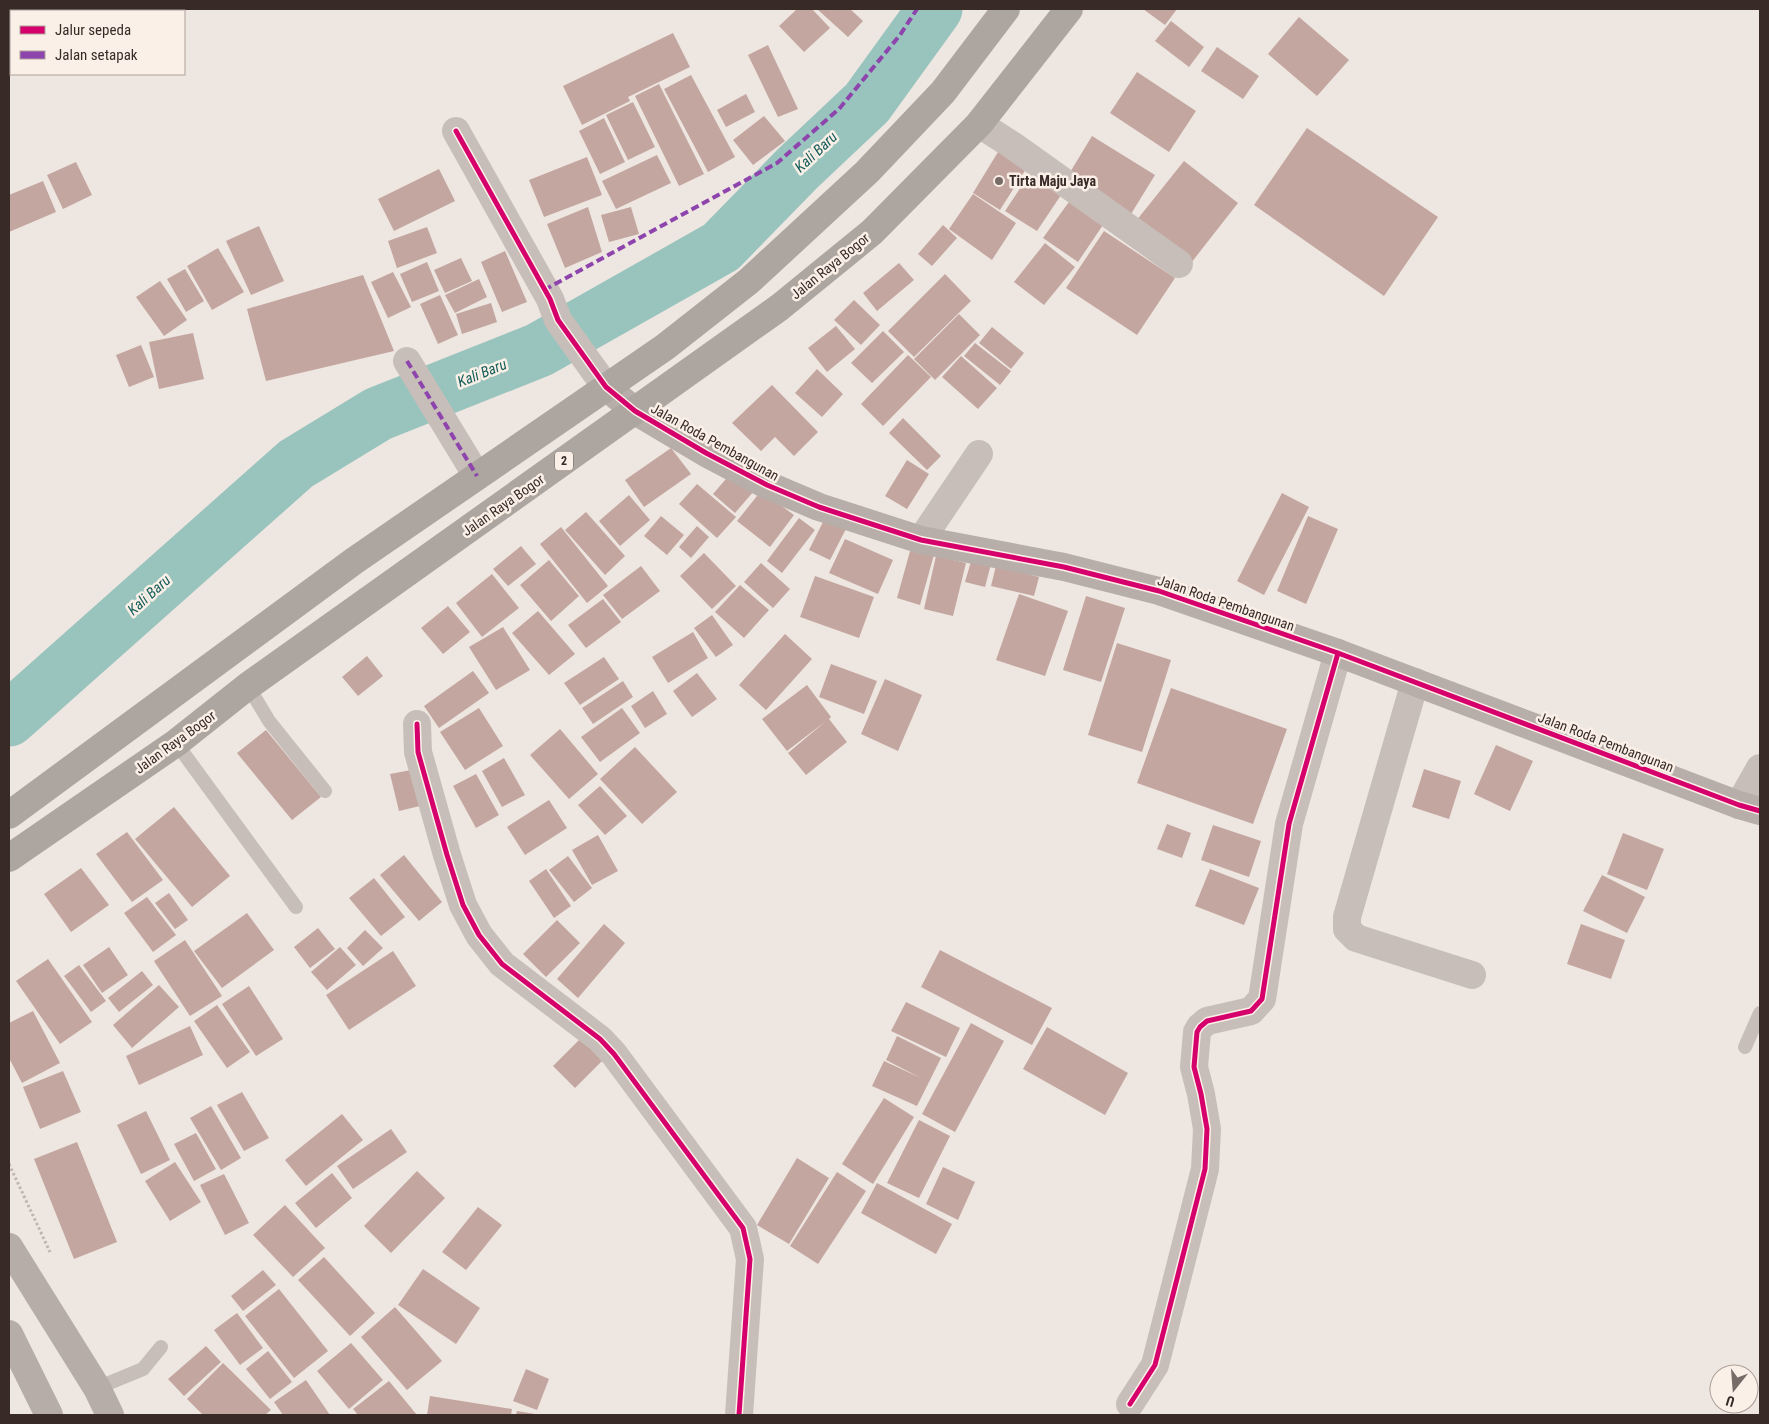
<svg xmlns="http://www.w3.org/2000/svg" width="1769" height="1424" viewBox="0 0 1769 1424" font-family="'Roboto Condensed',sans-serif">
	<rect width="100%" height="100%" fill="#eee6e0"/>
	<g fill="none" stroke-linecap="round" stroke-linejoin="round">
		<path stroke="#99c4be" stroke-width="55" d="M9,719l287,-255 82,-50 161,-64 182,-103 76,-78 70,-66 68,-94"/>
	</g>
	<path fill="#c4a6a0" d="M797,9h15l18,19 -26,24 -25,-26z
		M817,9h33l13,12 -15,16z
		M1143,9h34l-12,16z
		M1299,17l50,43 -32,36 -49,-42z
		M1171,21l33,26 -15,20 -34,-26z
		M673,33l17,34 -62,30 2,4 -48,24 -19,-39z
		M768,45l30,64 -20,8 -30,-62z
		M1217,47l42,29 -16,23 -42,-28z
		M1137,72l59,39 -27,41 -59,-39z
		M691,75l44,82 -27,15 -44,-83z
		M659,84l45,90 -25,12 -44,-90z
		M746,94l9,18 -29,15 -9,-17z
		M633,102l22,45 -27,13 -22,-45z
		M764,116l21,25 -32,24 -20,-25z
		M604,118l21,44 -25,12 -21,-43z
		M1307,128l131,89 -54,79 -130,-91z
		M1092,136l63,39 -24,39 -62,-40z
		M998,152l28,17 -26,41 -27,-17z
		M657,155l14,28 -55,26 -14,-28z
		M587,157l15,38 -58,22 -15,-37z
		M1184,161l54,42 -47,60 -55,-42z
		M76,162l16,33 -29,14 -16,-34z
		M439,169l16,32 -61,30 -16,-32z
		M1029,175l32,20 -24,36 -32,-20z
		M43,181l13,31 -47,20v-37z
		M973,194l43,29 -24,37 -43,-31z
		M1071,199l34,23 -27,40 -35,-24z
		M588,207l14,45 -37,16 -18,-44z
		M631,207l8,27 -30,8 -8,-27z
		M943,225l14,13 -25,28 -14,-12z
		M259,226l25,55 -33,14 -25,-54z
		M427,227l10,26 -40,15 -9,-27z
		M1104,231l71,47 -38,57 -71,-47z
		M1045,243l30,24 -31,38 -30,-23z
		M218,248l26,44 -32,18 -25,-44z
		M505,251l22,51 -25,10 -21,-50z
		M461,258l11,23 -27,12 -11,-23z
		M427,262l12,29 -27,11 -12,-28z
		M899,263l15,17 -37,31 -14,-18z
		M185,269l19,32 -18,11 -19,-33z
		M393,272l18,35 -23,11 -17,-36z
		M945,274l26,27 -57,56 -26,-26z
		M363,275l31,76 -128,30 -19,-72z
		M479,279l8,18 -32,16 -10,-18z
		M160,281l27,39 -23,16 -28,-39z
		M440,295l18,40 -20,9 -18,-40z
		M854,300l26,25 -19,20 -27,-25z
		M491,303l6,19 -35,12 -6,-20z
		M959,314l21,21 -45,45 -21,-21z
		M836,326l19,23 -28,23 -19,-24z
		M992,327l32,26 -13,16 -32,-26z
		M883,331l21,21 -32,31 -21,-20z
		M193,333l11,46 -45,10 -10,-47z
		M975,343l36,28 -11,14 -36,-29z
		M141,345l13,32 -25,10 -13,-32z
		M908,355l23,22 -48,49 -22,-22z
		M961,356l36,32 -19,21 -36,-32z
		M817,369l26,25 -21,23 -27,-24z
		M772,385l46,47 -24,24 -19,-19 -14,14 -29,-28z
		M903,418l38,38 -14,14 -38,-37z
		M671,448l20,26 -47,33 -19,-27z
		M907,460l22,14 -22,35 -22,-13z
		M732,472l22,19 -19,22 -22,-19z
		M697,484l39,33 -19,21 -38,-34z
		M761,491l33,24 -24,32 -33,-26z
		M1282,493l27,14 -45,88 -27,-14z
		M629,495l21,25 -30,26 -21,-25z
		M586,512l39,44 -20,19 -40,-45z
		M661,516l23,19 -17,20 -23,-19z
		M826,516l21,11 -17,33 -21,-10z
		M1308,516l30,13 -32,75 -29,-13z
		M799,518l16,12 -33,43 -15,-12z
		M697,526l12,11 -18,21 -12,-11z
		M561,527l47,59 -21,17 -47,-59z
		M845,539l48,21 -15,34 -49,-21z
		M912,544l23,7 -15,54 -23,-7z
		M521,546l15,18 -28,22 -15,-17z
		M704,553l32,33 -24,23 -32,-33z
		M936,556l30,7 -13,53 -29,-7z
		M972,558l19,6 -6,23 -20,-5z
		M549,560l30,36 -28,25 -31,-36z
		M761,563l29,26 -17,19 -29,-26z
		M641,566l19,25 -38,28 -19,-24z
		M996,566l43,11 -5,19 -43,-10z
		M492,574l27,34 -37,29 -26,-34z
		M815,576l59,21 -15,41 -59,-21z
		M740,585l29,25 -25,28 -29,-26z
		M1019,594l49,17 -23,65 -49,-16z
		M1086,596l39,12 -24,74 -38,-12z
		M603,599l18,23 -35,26 -18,-23z
		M448,606l22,26 -27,22 -22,-26z
		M538,611l37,43 -26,21 -37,-42z
		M712,615l21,30 -17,12 -22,-29z
		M503,627l27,43 -34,20 -27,-43z
		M693,632l15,26 -40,25 -16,-26z
		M785,634l27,25 -46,51 -27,-25z
		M1117,643l54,17 -29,92 -54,-17z
		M367,656l16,20 -25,20 -16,-19z
		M604,657l15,22 -39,26 -16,-22z
		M831,664l46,17 -13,33 -45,-17z
		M473,671l16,22 -50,35 -15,-22z
		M697,673l20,26 -25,18 -19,-26z
		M885,679l37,16 -24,56 -37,-17z
		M623,681l10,16 -40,27 -11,-16z
		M807,685l24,32 -2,2 18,23 -41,33 -18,-22 38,-32 -39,30 -25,-32z
		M1171,688l116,41 -34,95 -116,-41z
		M653,691l14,23 -22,14 -14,-22z
		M479,708l24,38 -38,24 -25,-38z
		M622,708l18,25 -40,29 -19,-25z
		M560,729l38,45 -29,25 -39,-44z
		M266,730l55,67 -29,23 -55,-67z
		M1496,745l37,16 -23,50 -36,-17z
		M635,747l42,45 -35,32 -42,-45z
		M504,758l21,37 -23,12 -20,-36z
		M1424,769l37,12 -12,38 -37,-12z
		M411,770l9,36 -21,5 -9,-37z
		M476,774l23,41 -23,13 -23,-42z
		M600,786l27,30 -22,19 -27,-30z
		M549,800l18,28 -42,27 -18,-28z
		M174,807l56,69 -38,31 -57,-68z
		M1167,824l24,9 -9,25 -25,-9z
		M1213,825l48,16 -12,36 -48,-17z
		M127,832l36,48 -31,22 -36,-48z
		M1623,833l41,16 -17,41 -40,-16z
		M598,835l20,36 -26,14 -20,-35z
		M404,855l38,47 -23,19 -39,-46z
		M568,856l24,32 -18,14 -25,-32z
		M81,868l28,37 -38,27 -27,-38z
		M546,869l25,37 -17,12 -25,-37z
		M1210,869l49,19 -15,37 -49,-19z
		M1602,875l43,22 -18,36 -44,-22z
		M374,878l31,39 -24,19 -32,-38z
		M169,893l19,27 -13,9 -20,-26z
		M147,897l29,38 -23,17 -29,-39z
		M247,913l27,37 -52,38 -28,-37z
		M557,920l23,23 -34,34 -23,-23z
		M604,924l21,19 -47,55 -21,-19z
		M1581,924l44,16 -14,39 -44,-15z
		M318,928l17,21 -25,19 -16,-21z
		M365,930l18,18 -20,18 -16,-18z
		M185,940l37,56 -32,20 -36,-55z
		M109,947l19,28 -26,18 -19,-28z
		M340,947l16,18 -29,25 -16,-18z
		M940,950l112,58 -20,37 -111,-58z
		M393,951l23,35 -67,44 -23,-35z
		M48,959l44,63 -32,22 -44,-63z
		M79,965l27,36 -15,11 -27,-36z
		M142,971l11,14 -34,27 -11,-14z
		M159,985l20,22 -47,41 -19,-23z
		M249,986l34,53 -27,17 -34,-52z
		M906,1002l54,26 -14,29 -55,-26z
		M217,1005l33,47 -23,16 -33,-47z
		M33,1011l27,52 -38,20 -13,-25v-35z
		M971,1023l33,18 -49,91 -33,-18z
		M190,1026l13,29 -64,30 -13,-29z
		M1047,1027l81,46 -23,42 -82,-46z
		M583,1036l22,22 -30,30 -22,-22z
		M897,1036l44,22 -24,48 -45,-20 12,-25 37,17 -35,-18z
		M63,1071l18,41 -41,17 -17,-42z
		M242,1092l27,46 -25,13 -27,-46z
		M884,1098l30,19 -41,67 -31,-20z
		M211,1106l30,52 -20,12 -31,-52z
		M146,1111l24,49 -29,14 -24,-49z
		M342,1114l21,26 -57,46 -21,-26z
		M919,1120l31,16 -31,62 -32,-15z
		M391,1129l16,23 -54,37 -16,-23z
		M196,1133l20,36 -22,12 -20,-37z
		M77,1142l40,100 -43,17 -40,-100z
		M797,1158l32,20 -40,66 -32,-19z
		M175,1162l26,40 -31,19 -25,-40z
		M943,1167l32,15 -17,38 -32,-16z
		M417,1171l28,27 -54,55 -27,-27z
		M837,1172l29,19 -48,73 -28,-18z
		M332,1173l20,25 -36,30 -21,-25z
		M224,1174l25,49 -24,12 -25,-50z
		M877,1183l75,41 -16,30 -75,-41z
		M285,1205l40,43 -32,29 -40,-42z
		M478,1207l24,18 -36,45 -24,-18z
		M324,1257l51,56 -25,23 -52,-56z
		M423,1269l57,39 -24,36 -58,-39z
		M263,1270l13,15 -33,26 -12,-15z
		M279,1289l49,62 -34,27 -49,-62z
		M395,1307l47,54 -35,29 -46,-53z
		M237,1313l26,35 -23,17 -26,-35z
		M351,1343l32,37 -34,29 -32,-38z
		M206,1346l15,16 -37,34 -16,-17z
		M268,1351l24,31 -22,17 -24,-30z
		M223,1363l48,47 -6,5h-62l-16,-16z
		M526,1369l23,10 -12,31 -24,-9z
		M306,1380l24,35h-47l-9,-13z
		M389,1381l28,34h-59l-5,-6z
		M430,1396l82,13 -1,6h-84z
		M517,1411l18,3v1h-19z"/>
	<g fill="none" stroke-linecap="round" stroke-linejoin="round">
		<path stroke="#c0b6b1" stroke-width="3" stroke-dasharray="2.5 2.5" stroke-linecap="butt" d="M9,1164l41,88"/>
		<path stroke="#c7beb9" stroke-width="14" d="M248,686l21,35 56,70
			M176,743l120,164
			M1745,1047l15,-34
			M97,1388l46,-19 18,-22"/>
		<path stroke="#c7beb9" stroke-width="28" d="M979,124l33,21 167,119
			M456,131l94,168 8,21 48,67
			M407,361l70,115
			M921,540l58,-86
			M1415,682l-68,235v12l9,9 116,37
			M417,724l1,28 29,103 16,50 16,30 23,29 98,75 14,15 129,174 7,31 -11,156
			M1739,805l21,-37
			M1130,1404l25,-39 50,-196 2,-40 -6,-35 -7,-27 3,-35 3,-5 7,-6 44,-10 11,-12 27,-175 49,-171"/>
		<path stroke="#b8aea9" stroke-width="28" d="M606,387l29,24 71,42 61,32 52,22 102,33 143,27 95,24 179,62 401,152 21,6"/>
		<path stroke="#b6aca8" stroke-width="28" d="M9,1247l88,141 13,27
			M9,1334l40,81"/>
		<path stroke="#ada59f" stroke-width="28" d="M9,815l345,-254 311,-214 84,-66 118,-109 76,-80 63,-83
			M9,858l167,-115 72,-57 532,-379 92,-75 107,-108 90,-115"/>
		<path stroke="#8e44ad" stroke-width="4" stroke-dasharray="8 4" stroke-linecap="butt" d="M544,290l233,-127 62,-54 61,-74 17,-26
			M407,361l70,115"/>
		<g stroke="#fbf0e7" stroke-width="8">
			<path id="cycleway" d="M456,131l94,168 8,21 48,67 29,24 71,42 61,32 52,22 102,33 143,27 95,24 179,62 401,152 21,6
				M417,724l1,28 29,103 16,50 16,30 23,29 98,75 14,15 129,174 7,31 -11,156
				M1130,1404l25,-39 50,-196 2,-40 -6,-35 -7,-27 3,-35 3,-5 7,-6 44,-10 11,-12 27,-175 49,-171"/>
		</g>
		<use href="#cycleway" stroke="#d6006c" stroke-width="5"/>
	</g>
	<circle fill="#786c68" stroke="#fbf0e7" stroke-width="2" cx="999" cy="181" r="5"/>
	<g text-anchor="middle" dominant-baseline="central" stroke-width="5" stroke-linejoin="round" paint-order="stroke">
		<rect fill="#fbf0e7" stroke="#726561" stroke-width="1" x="555" y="451.5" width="18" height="19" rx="4"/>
		<g font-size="12" font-weight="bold" fill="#382a27">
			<text x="564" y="461">2</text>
		</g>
		<g font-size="14" font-weight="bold" fill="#382a27" stroke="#fbf0e7" text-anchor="start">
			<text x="1009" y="181">Tirta Maju Jaya</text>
		</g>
		<g font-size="14" fill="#382a27" stroke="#fbf0e7">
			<text transform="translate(830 266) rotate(-39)">Jalan Raya Bogor</text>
			<text transform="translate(715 442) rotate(29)">Jalan Roda Pembangunan</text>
			<text transform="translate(503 505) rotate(-35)">Jalan Raya Bogor</text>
			<text transform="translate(1226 603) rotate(19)">Jalan Roda Pembangunan</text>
			<text transform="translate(175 742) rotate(-36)">Jalan Raya Bogor</text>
			<text transform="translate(1606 742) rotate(21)">Jalan Roda Pembangunan</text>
		</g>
		<g font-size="15" font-style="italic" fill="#175f5c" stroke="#fbf0e7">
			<text transform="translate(816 152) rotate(-43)">Kali Baru</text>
			<text transform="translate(482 373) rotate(-22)">Kali Baru</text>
			<text transform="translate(149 595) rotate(-42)">Kali Baru</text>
		</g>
	</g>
	<rect width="1769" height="1424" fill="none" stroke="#382a27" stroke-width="20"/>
	<rect x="10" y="10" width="175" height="65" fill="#fbf0e7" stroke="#ada19a"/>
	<rect x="20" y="26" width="25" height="8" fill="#d6006c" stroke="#ada19a"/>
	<text x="55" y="35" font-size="15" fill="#382a27">Jalur sepeda</text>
	<rect x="20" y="51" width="25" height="8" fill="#8e44ad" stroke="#ada19a"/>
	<text x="55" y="60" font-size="15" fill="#382a27">Jalan setapak</text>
	<g transform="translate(1734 1389) rotate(197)"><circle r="24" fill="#fbf0e7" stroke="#ada19a"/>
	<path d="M0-4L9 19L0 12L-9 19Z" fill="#786c68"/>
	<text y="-8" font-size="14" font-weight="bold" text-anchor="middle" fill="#382a27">U</text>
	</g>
</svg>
